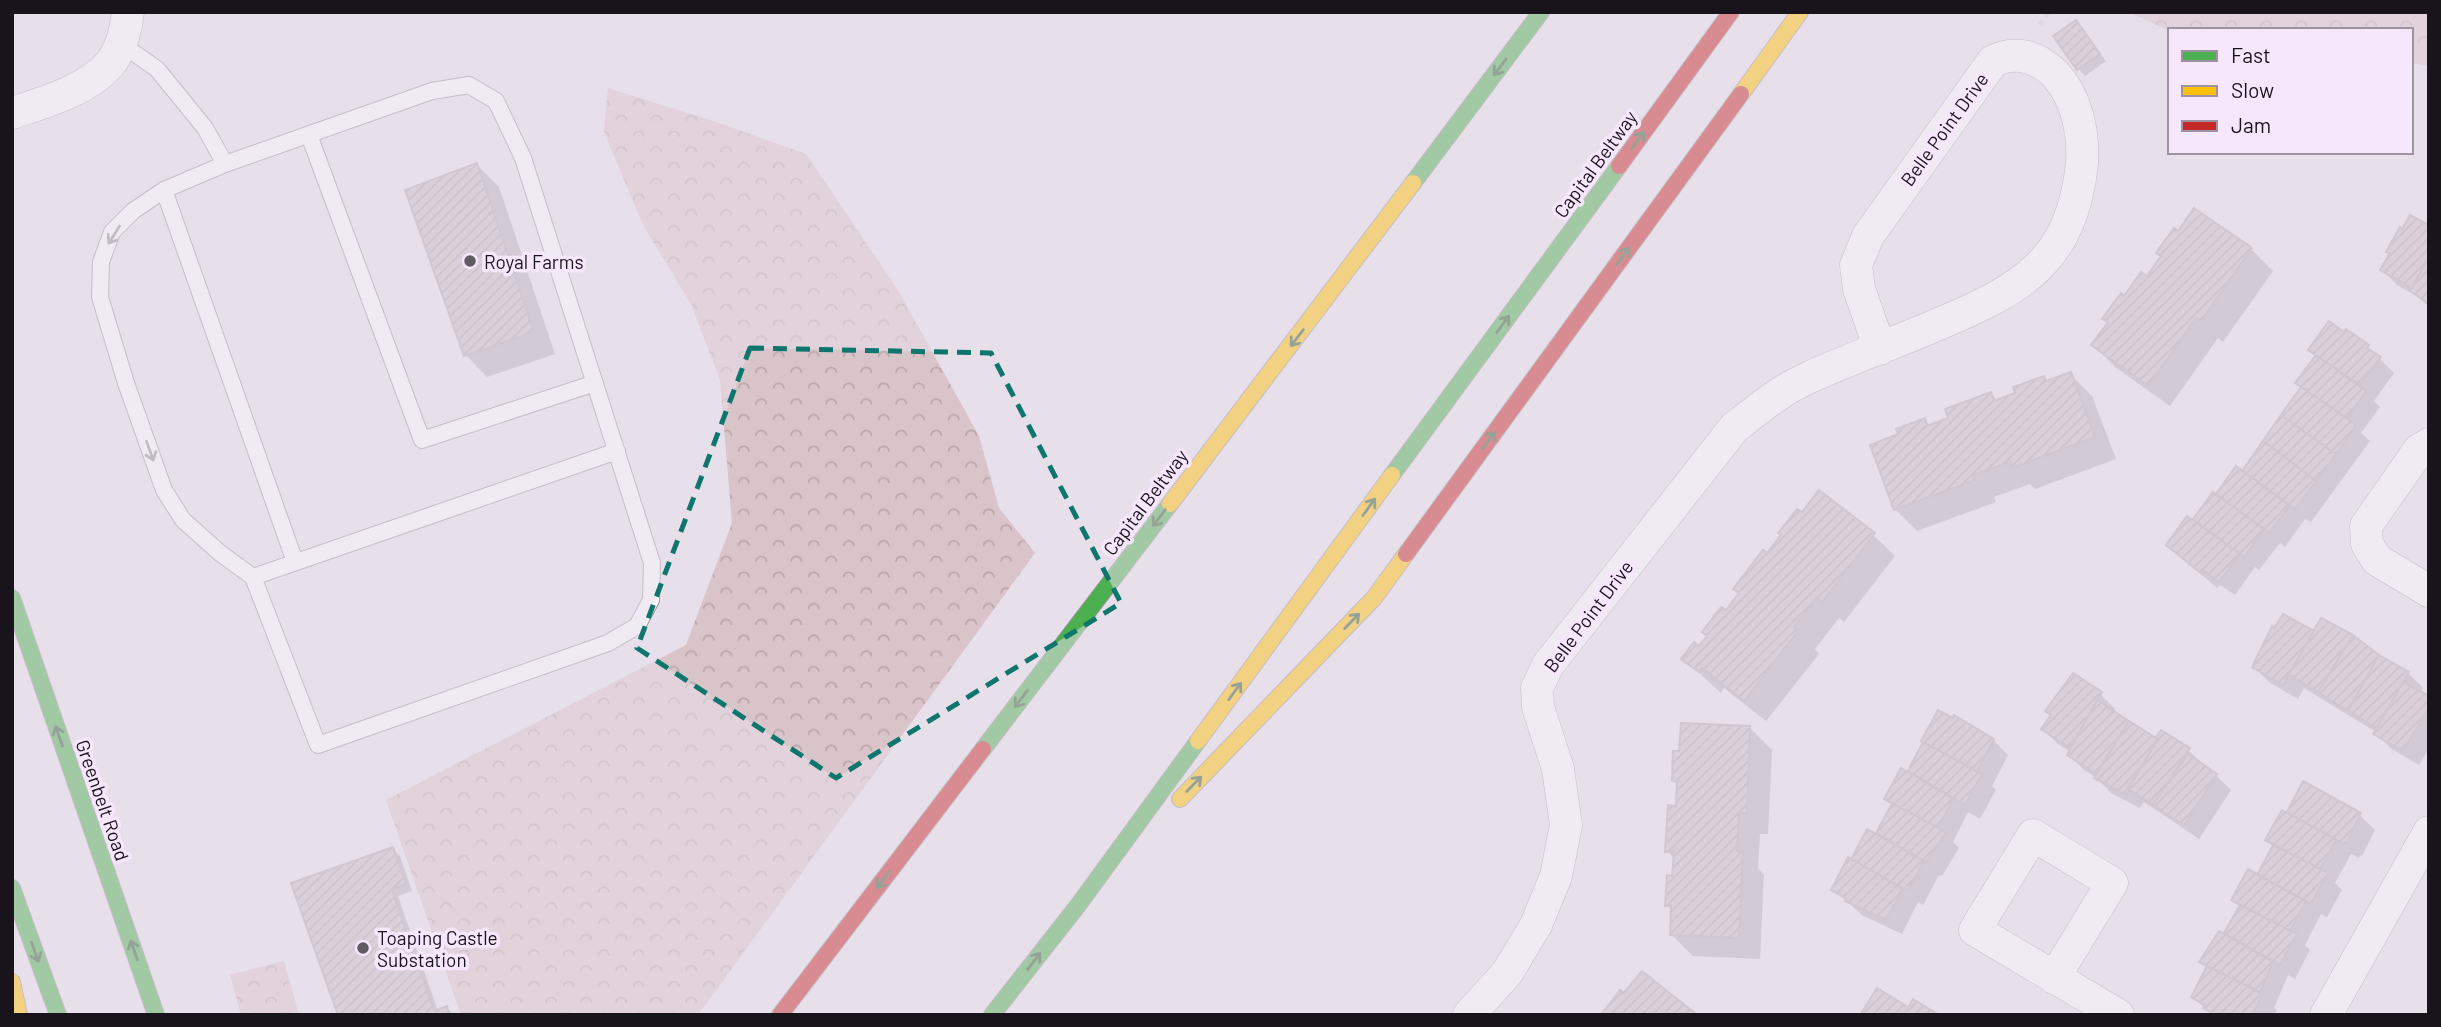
<svg xmlns="http://www.w3.org/2000/svg" width="2441" height="1027" viewBox="0 0 2441 1027" font-family="Barlow,sans-serif">
	<defs>
		<pattern id="forest-crowns" width="20" height="18" patternUnits="userSpaceOnUse" patternTransform="scale(1.75)"><rect width="20" height="18" fill="#d9c4c9"/><path d="M2 6a3 3 0 1 1 6 0M12 15a3 3 0 1 1 6 0" fill="none" stroke="#baa8ac"/></pattern>
		<pattern id="building-hatch" width="6" height="6" patternUnits="userSpaceOnUse" patternTransform="scale(1.75)"><rect width="6" height="6" fill="#c9bfc7"/><path d="M-1 1l2-2M0 6l6-6M5 7l2-2" fill="none" stroke="#aca3aa"/></pattern>
	</defs>
	<rect width="100%" height="100%" fill="#e7dfea"/>
	<path fill="url(#forest-crowns)" d="M2128,12h301v54l-18,-3v-33l-241,1z
		M608,88l111,35 87,31 92,136 81,146 20,72 36,45 -337,462h-237l-75,-215 300,-155 46,-122 -12,-143 -29,-76 -48,-79 -39,-93z
		M284,961l15,54h-58l-11,-40z"/>
	<path fill="#0003" d="M2076,22l30,39 -21,15 -7,-8z
		M477,165l22,22 56,167 -68,23 -21,-22z
		M2195,210l56,39 22,22 -50,71 -5,-4 -48,68 -55,-39 -21,-22 30,-47 24,-20z
		M2429,227v80l-12,-11 -20,-11 -15,-15z
		M2347,331l21,16 26,26 -20,28 6,6 -19,26 9,8 -59,81 -6,-3 -20,28 -5,-4 -21,27 -4,-3 -20,28 -15,-10 -3,3 -49,-43 25,-24 20,-27 4,2 19,-27 6,5 60,-86z
		M2070,374l22,22 24,63 -81,30 -5,-5 -36,13 2,5 -79,29 -22,-22 5,-74 24,-15 7,6 20,-7 40,-25 7,7 19,-7 27,-16 4,4z
		M1873,535l22,21 -51,66 -5,-4 -24,31 4,5 -53,67 -42,-33 -3,5 -37,-34 15,-11 69,-93z
		M2315,634l63,22 30,17 15,15 -3,5 9,5v50l-10,17 -29,-17 -14,-16 -72,-44 -6,11 -29,-17 -15,-15z
		M2100,694l15,15 -2,4 43,28 5,-9 27,18 15,14 -1,2 14,9 15,15 -32,49 -55,-37 -4,6 -29,-15 -14,-15 -13,-8 -15,-15 1,-3 -12,-8 -15,-15z
		M1939,712l54,28 15,15 -16,31 4,4 -16,29 -12,-7 -15,30 6,6 -17,28 -3,-1 -16,30 -5,-3 -16,32 -40,-19 -29,-26 19,-28 25,-25 16,-31 -7,-6 23,-25z
		M1750,728l22,22 -4,84h-8l-2,35 6,5 -4,85 -67,-3 -22,-22 2,-23 -6,-6 7,-27 1,-19 -8,-8 11,-44v-22l-4,-5z
		M2304,784l56,31 15,15 -13,26 -2,-1 -1,3 -8,-4 -16,29 7,7 -15,27 -6,-3 -16,31 5,5 -15,29 -7,-4 -14,33 3,2 -3,5h-62l-19,-18 15,-29 -6,-7 22,-25 16,-29 -7,-7 25,-23 16,-30 -6,-7 20,-26z
		M393,849l7,7 12,35 -14,5 40,115 9,-3 7,7h-115z"/>
	<path fill="url(#building-hatch)" stroke="#b5acb4" stroke-width="2" d="M2076,20l24,34 -23,16 -24,-34z
		M477,163l57,169 -70,24 -59,-166z
		M2194,208l58,40 -51,73 -5,-3 -48,68 -57,-41 17,-23 -6,-3 19,-26 3,3 17,-24 6,4 14,-20 -5,-3 18,-25 4,3z
		M2410,215l19,10v32l-17,31 -32,-18 10,-17 -4,-1 14,-25 2,2z
		M2429,257v47l-19,-13z
		M2329,321l15,11 2,-3 23,16 -2,3 14,9 -21,28 -52,-35z
		M2316,355l50,36 -19,27 -52,-35z
		M2071,372l24,65 -83,31 -2,-6 -37,13 2,5 -81,30 -24,-65 28,-11 -2,-5 29,-11 2,8 21,-8 -3,-9 46,-17 3,9 21,-8 -2,-6 31,-11 2,5z
		M2301,387l55,38 -20,29 -55,-39z
		M2281,415l55,39 -20,27 -53,-40z
		M2263,441l53,40 -21,28 -53,-38z
		M2236,466l54,39 -21,28 -53,-39z
		M1819,490l56,43 -53,69 -5,-4 -23,29 4,4 -54,70 -42,-33 -3,4 -18,-13 13,-17 5,4 8,-10 -5,-4 19,-25 5,3 13,-17 -6,-4 30,-39 4,3 14,-18 -3,-2 19,-24 5,3z
		M2213,492l51,37 -20,28 -51,-38z
		M2187,516l53,38 -21,28 -15,-11 -2,3 -36,-29z
		M2283,614l31,17 -31,54 -31,-18 20,-41 2,2z
		M2321,618l32,17 -35,57 -29,-18z
		M2353,635l26,20 -31,56 -30,-19z
		M2379,655l30,17 -32,56 -29,-17z
		M2073,673l29,19 -32,56 -29,-19 10,-14 -6,-4z
		M2403,682l26,14v12l-26,43 -30,-17z
		M2097,700l32,21 -33,53 -29,-19z
		M1938,710l15,8 1,-3 40,24 -17,32 -56,-30z
		M2129,721l29,18 -34,55 -30,-16z
		M1681,723l69,3 -3,87h-8l-2,38h6l-4,87 -69,-3 1,-29h-6l2,-31 5,1 2,-25 -9,1 3,-47 8,1 1,-24 -5,-1 1,-30h6z
		M2161,730l29,18 -37,57 -25,-16 30,-50 -3,-1z
		M1923,742l59,32 -17,31 -57,-34z
		M2188,754l29,20 -33,51 -31,-20z
		M1901,768l52,31 -15,29 -54,-29z
		M2303,781l58,32 -14,30 -2,-1 -1,2 -57,-32z
		M1892,803l54,29 -20,30 -50,-29z
		M2282,810l54,30 -16,29 -55,-29z
		M1867,829l57,32 -16,30 -57,-32z
		M2273,845l55,28 -17,31 -54,-29z
		M393,847l13,37 -14,5 42,122 13,-5 3,9h-112l-47,-132z
		M1848,857l55,32 -17,31 -41,-19 1,-3 -15,-8z
		M2248,869l58,32 -16,30 -59,-31z
		M2240,905l57,29 -17,31 -56,-32z
		M2219,931l54,31 -13,30 -61,-30z
		M2207,966l56,28 -11,21h-37l-12,-7 2,-3 -14,-8z
		M1642,971l54,43v1h-95l19,-25 4,3z
		M1877,988l31,19 -4,8h-44z
		M1913,999l26,16h-35z"/>
	<g fill="none" stroke-linecap="round" stroke-linejoin="round">
		<g stroke="#9b959d" stroke-width="18">
			<path id="lane" d="M120,43l37,26 48,59 20,36 207,-73 37,-6 27,16 27,57 129,405 -1,37 -14,26 -29,17 -290,102 -65,-168 364,-126
				M309,135l113,305 173,-57
				M225,164l-61,26 131,372
				M164,190l-31,21 -21,21 -11,30 -1,35 26,86 38,107 19,30 37,33 33,24"/>
		</g>
		<g stroke="#9b959d" stroke-width="33">
			<path id="street" d="M12,113c33,-11 74,-22 98,-49 11,-14 16,-35 18,-52
				M2429,444l-10,6 -53,76 1,18 10,16 52,31
				M2054,978l58,-95 -79,-48 -58,95 143,85
				M1469,1015l38,-42 29,-48 20,-49 10,-51 -8,-56 -20,-62 -1,-19 11,-23 186,-237c24,-19 47,-38 74,-50 44,-20 89,-36 133,-55 83,-35 131,-63 141,-160 2,-31 -6,-67 -27,-89 -18,-18 -39,-24 -62,-13l-125,175 -12,29 3,24 21,60
				M2326,1015l103,-183"/>
		</g>
		<g stroke="#9b959d" stroke-width="18">
			<path id="fast" d="M1413,183l128,-171
				M1392,475l227,-309
				M12,598l144,417
				M983,749l187,-245
				M12,888l46,127
				M992,1015l87,-111 119,-163"/>
		</g>
		<g stroke="#9b959d" stroke-width="18">
			<path id="slow" d="M1741,94l59,-82
				M1170,504l243,-321
				M1198,741l194,-266
				M1180,799l194,-201 32,-44
				M12,982l7,33"/>
		</g>
		<g stroke="#9b959d" stroke-width="18">
			<path id="jam" d="M1619,166l112,-154
				M1406,554l335,-460
				M780,1015l203,-266"/>
		</g>
		<path stroke="#d0ced1" stroke-width="4.5" stroke-dasharray="5 5" stroke-linecap="butt" d="M2040,25l8,-13"/>
		<use href="#lane" stroke="#fbfafc" stroke-width="16"/>
		<use href="#street" stroke="#fbfafc" stroke-width="32"/>
		<use href="#fast" stroke="#4caf50" stroke-width="16"/>
		<use href="#slow" stroke="#ffc107" stroke-width="16"/>
		<use href="#jam" stroke="#c62828" stroke-width="16"/>
	</g>
	<defs><path id="oneway-shaft" d="M-6 0H5M1.5-3L5.5 0L1.5 3" fill="none" stroke-width="1.6" stroke-linecap="round" stroke-linejoin="round" transform="scale(1.75)"/></defs>
	<g stroke="#305a33">
		<use href="#oneway-shaft" transform="translate(1500 67) rotate(127)"/>
		<use href="#oneway-shaft" transform="translate(1638 140) rotate(-54)"/>
		<use href="#oneway-shaft" transform="translate(1623 256) rotate(-54)"/>
		<use href="#oneway-shaft" transform="translate(1503 324) rotate(-54)"/>
		<use href="#oneway-shaft" transform="translate(1297 338) rotate(127)"/>
		<use href="#oneway-shaft" transform="translate(1489 440) rotate(-54)"/>
		<use href="#oneway-shaft" transform="translate(1369 507) rotate(-54)"/>
		<use href="#oneway-shaft" transform="translate(1159 518) rotate(127)"/>
		<use href="#oneway-shaft" transform="translate(1352 621) rotate(-46)"/>
		<use href="#oneway-shaft" transform="translate(1235 691) rotate(-54)"/>
		<use href="#oneway-shaft" transform="translate(1021 699) rotate(127)"/>
		<use href="#oneway-shaft" transform="translate(59 736) rotate(-109)"/>
		<use href="#oneway-shaft" transform="translate(1194 784) rotate(-46)"/>
		<use href="#oneway-shaft" transform="translate(883 880) rotate(127)"/>
		<use href="#oneway-shaft" transform="translate(134 950) rotate(-109)"/>
		<use href="#oneway-shaft" transform="translate(35 952) rotate(70)"/>
		<use href="#oneway-shaft" transform="translate(1034 961) rotate(-52)"/>
	</g>
	<g stroke="#959297">
		<use href="#oneway-shaft" transform="translate(114 235) rotate(122)"/>
		<use href="#oneway-shaft" transform="translate(150 451) rotate(70)"/>
	</g>
	<path d="M0 0H2441V1027H0ZM750,348l241,5 130,250 -285,175 -199,-130z" fill="#e7dfea" fill-opacity=".55" fill-rule="evenodd"/>
	<path fill="none" stroke="#0f766e" stroke-width="5" stroke-dasharray="14 9" stroke-linejoin="round" d="M750,348l241,5 130,250 -285,175 -199,-130z"/>
	<g fill="#615b63" stroke="#f7e7fd" stroke-width="2.5">
		<circle cx="470" cy="261" r="7"/>
		<circle cx="363" cy="948" r="7"/>
	</g>
	<g text-anchor="middle" dominant-baseline="central" stroke-width="7" stroke-linejoin="round" paint-order="stroke">
		<g font-size="19" fill="#19141b" stroke="#f7e7fd">
			<text transform="translate(1944 129) rotate(-54)">Belle Point Drive</text>
			<text transform="translate(1595 164) rotate(-54)">Capital Beltway</text>
			<text transform="translate(1145 502) rotate(-53)">Capital Beltway</text>
			<text transform="translate(1588 616) rotate(-53)">Belle Point Drive</text>
			<text transform="translate(103 800) rotate(71)">Greenbelt Road</text>
		</g>
		<g font-size="19" fill="#19141b" stroke="#f7e7fd" text-anchor="start">
			<text x="484" y="261">Royal Farms</text>
			<text x="377" y="937">Toaping Castle<tspan x="377" dy="22">Substation</tspan></text>
		</g>
	</g>
	<rect width="2441" height="1027" fill="none" stroke="#19141b" stroke-width="28"/>
	<rect x="2168" y="28" width="245" height="126" fill="#f7e7fd" stroke="#9e93a3" stroke-width="2"/>
	<rect x="2182" y="51" width="35" height="10" fill="#4caf50" stroke="#9e93a3" stroke-width="2"/>
	<text x="2231" y="63" font-size="21" fill="#19141b">Fast</text>
	<rect x="2182" y="86" width="35" height="10" fill="#ffc107" stroke="#9e93a3" stroke-width="2"/>
	<text x="2231" y="98" font-size="21" fill="#19141b">Slow</text>
	<rect x="2182" y="121" width="35" height="10" fill="#c62828" stroke="#9e93a3" stroke-width="2"/>
	<text x="2231" y="133" font-size="21" fill="#19141b">Jam</text>
</svg>
